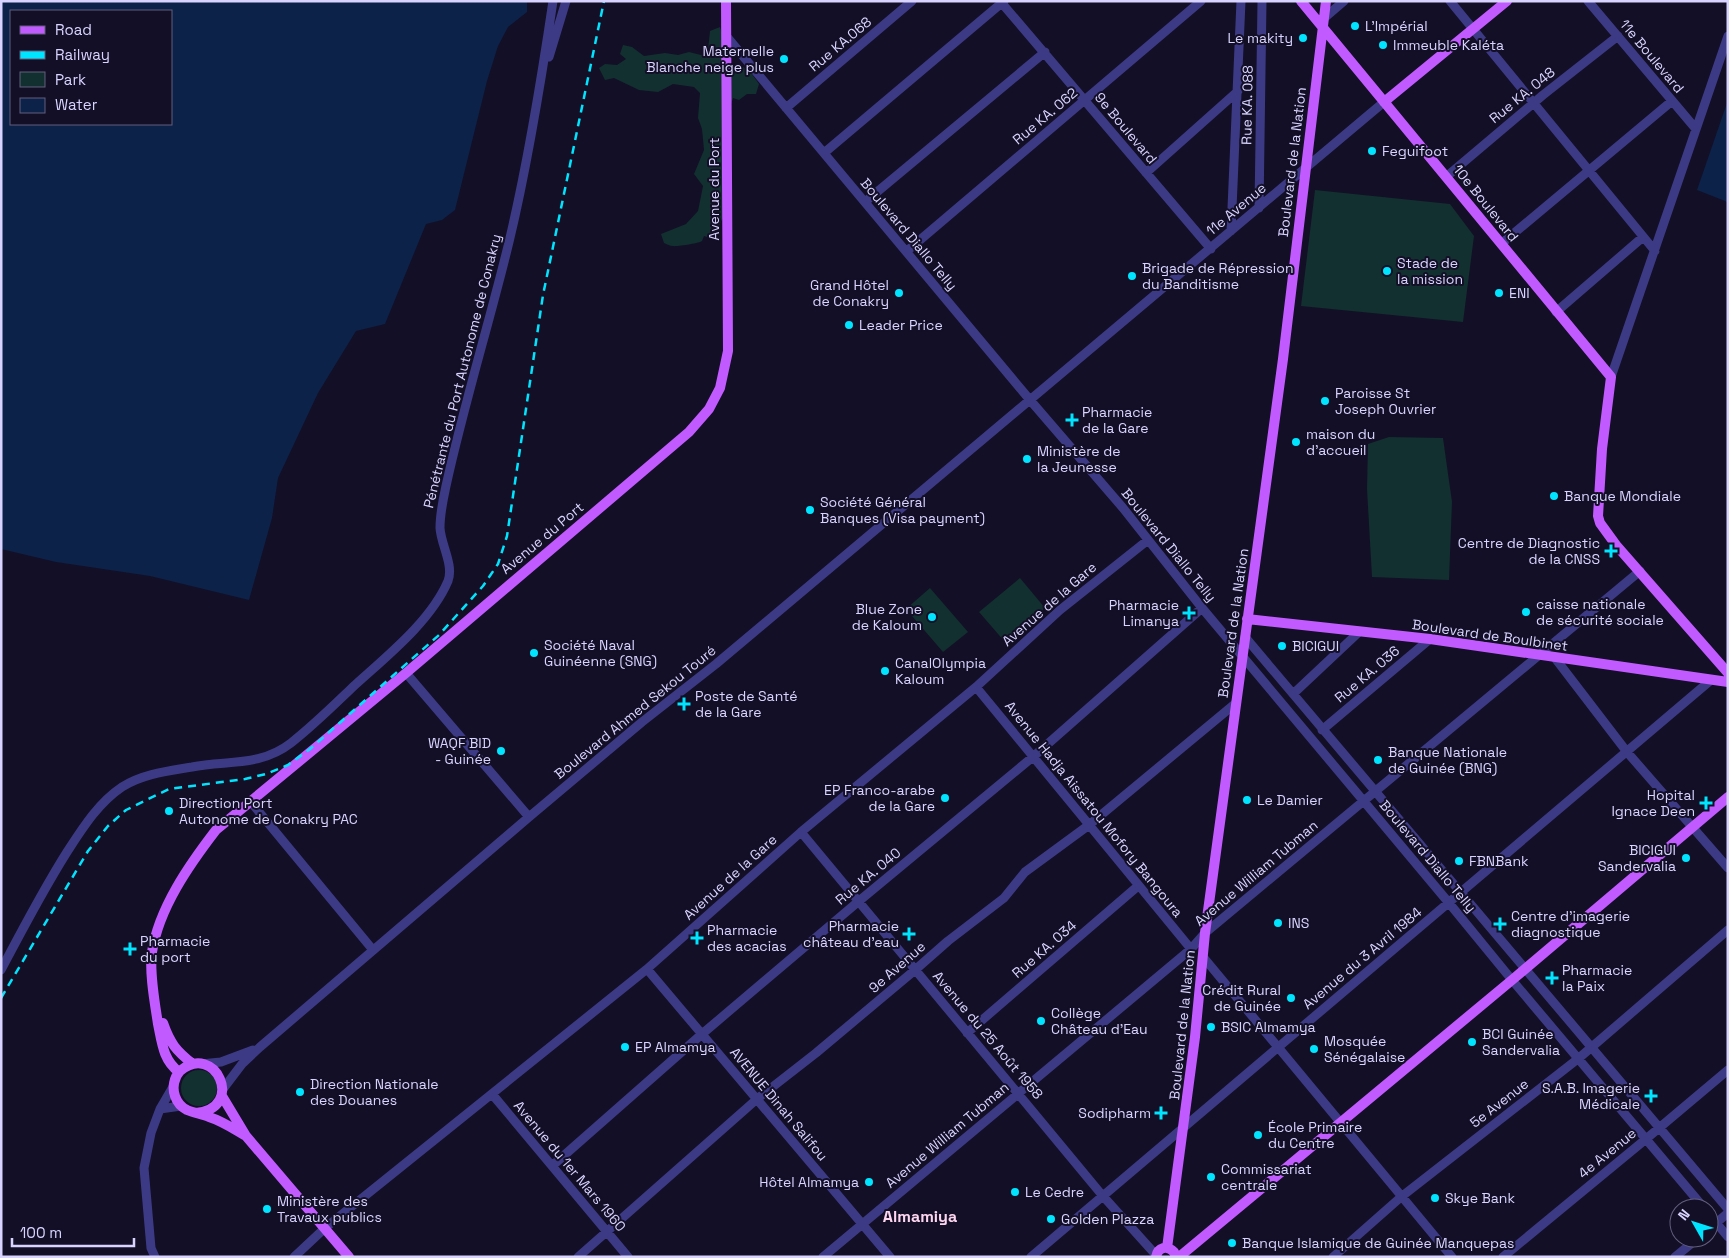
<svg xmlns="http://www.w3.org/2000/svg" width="1729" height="1258" viewBox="0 0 1729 1258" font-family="'Space Grotesk',sans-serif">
	<rect width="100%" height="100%" fill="#130f26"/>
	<path fill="#12302f" d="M720,27l11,39v9l11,-9 9,7 8,11 -3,10h-9l-8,6 -6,-2 -3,10 -7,109 -8,18 -8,2 -3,-1 -2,5c-2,2 -26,6 -29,5 -3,0 -6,-2 -9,-3l-3,-9 25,-10 12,-13 5,-25 -9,-12 10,-24 -2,-21 -4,-11 2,-25 -6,-6 -21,-3 -15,8 -19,-2 -25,-12 -9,2 -6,-12 6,-4 12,1 9,-6 -6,-5 3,-9 9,2 12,9 21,-3 13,2 11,-3 12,3 7,-5 2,-19z
		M1315,190l135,14 24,32 -11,86 -162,-16z
		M1389,437l54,1 9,64 -3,78 -77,-3 -5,-88 1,-45z
		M1020,578l25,30 -40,34 -26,-30z
		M930,588l38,44 -25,20 -37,-43z
		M181 1088a18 18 0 1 1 36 0a18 18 0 1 1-36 0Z"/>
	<path fill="#0c2248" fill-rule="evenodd" d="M1,1h526v11l-19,15 -10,19 -11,35 -32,129 -13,10 -16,4 -41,100 -29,7 -38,62 -40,85 -6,40 -23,82 -99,-24 -94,-14 -55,-13zM11,11h160v113h-160z
		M1728,100v103l-3,-2 -28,-11z"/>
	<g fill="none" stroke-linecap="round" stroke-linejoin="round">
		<path stroke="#3d3a85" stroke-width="9" d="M1000,1l211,248
			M1450,1l205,250
			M1588,1l108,128
			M1323,19l21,-18
			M727,37l303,363 93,108 79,100 247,295 63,77 192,228
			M549,57l17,-56
			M786,108l126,-107
			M824,153l180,-152
			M1146,173l92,-82
			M1446,177l97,-82 75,-59
			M865,202l180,-150
			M1259,208l3,-207
			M1231,231l10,-230
			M1501,244l171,-143
			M907,251l294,-250
			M1556,312l87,-75
			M1611,377l117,-341
			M1245,637l483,572
			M1555,658l72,94 101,116
			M406,673l123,144
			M976,687l215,262
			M1293,694l66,-62
			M1322,730l108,-91
			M250,801l123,149
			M801,832l301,363 54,60
			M1204,958l248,299
			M647,969l243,288
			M1,970c21,-40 42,-80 66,-118 15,-23 31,-49 55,-65 20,-13 46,-16 70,-20 35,-7 68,0 99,-24 23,-18 43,-38 64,-58 32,-29 76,-64 93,-104 6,-16 -7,-36 -8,-53 0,-15 3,-28 6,-42 18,-82 43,-162 63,-244 19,-79 32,-160 44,-241
			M967,1033l171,-147
			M201,1064l20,-2 32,-12
			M223,1089l19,-25 18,-17 269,-230 113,-95 74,-58 668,-562
			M492,1094l136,163
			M160,1109l21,-3
			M552,1166l150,-132 157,-133 175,-145 168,-148
			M1709,1214l19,23
			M1709,1229l19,-16
			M155,1257l-4,-9 -7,-80 7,-35 9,-24 14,-24
			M294,1257l31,-29 322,-259 154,-137 175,-145 84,-77 88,-70
			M578,1257l179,-158 59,-46 99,-83 33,-29 56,-43 21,-26 64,-47 147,-122
			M823,1257l368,-308 14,-16 435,-362
			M1031,1257l680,-577
			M1333,1257l68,-60 178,-139 149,-128
			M1503,1257l143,-118 82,-69
			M1675,1257l23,-19"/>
		<path stroke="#c25bff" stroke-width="10" d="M1301,1l310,376 -9,72 -4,67 2,7 16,22 112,128
			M1384,102l123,-101
			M1247,619l183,20 298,43
			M163,1023c7,20 13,28 30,41
			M179,1072c-16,-12 -17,-29 -21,-48 -3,-20 -9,-52 -6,-72 7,-44 37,-87 64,-122l190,-157 283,-241 20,-23 11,-21 8,-37 -2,-350
			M222,1096l24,40 103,121
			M196,1113c50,-5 19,-72 -16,-42 -6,6 -8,17 -5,25 2,6 6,11 12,14 7,3 15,4 22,7 13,4 25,12 37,19
			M1167,1248l28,-211 10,-104 78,-574 43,-358
			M1156,1257c2,-10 11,-12 18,-5l2,5
			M1179,1257l333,-277 216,-183"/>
		<path stroke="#00e5ff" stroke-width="2.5" stroke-dasharray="8 6" stroke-linecap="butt" d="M1,998l87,-147 20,-25 18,-16 43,-21 76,-10 21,-5 22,-9 22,-16 129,-114 44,-49 15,-22 9,-28 36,-241 61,-294"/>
	</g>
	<g fill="#00e5ff" stroke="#130f26" stroke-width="2">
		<circle cx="1355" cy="26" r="5"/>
		<circle cx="1303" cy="38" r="5"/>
		<circle cx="1383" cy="45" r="5"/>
		<circle cx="784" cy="59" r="5"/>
		<circle cx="1372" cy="151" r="5"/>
		<circle cx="1387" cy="271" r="5"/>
		<circle cx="1132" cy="276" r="5"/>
		<circle cx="899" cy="293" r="5"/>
		<circle cx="1499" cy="293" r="5"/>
		<circle cx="849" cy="325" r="5"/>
		<circle cx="1325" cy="401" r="5"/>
		<path d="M1069.5 412.5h5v5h5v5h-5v5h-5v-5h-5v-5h5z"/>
		<circle cx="1296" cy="442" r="5"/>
		<circle cx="1027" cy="459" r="5"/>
		<circle cx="1554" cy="496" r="5"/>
		<circle cx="810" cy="510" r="5"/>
		<path d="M1608.5 543.5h5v5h5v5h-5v5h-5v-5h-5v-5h5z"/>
		<circle cx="1526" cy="612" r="5"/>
		<path d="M1186.5 605.5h5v5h5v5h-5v5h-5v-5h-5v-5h5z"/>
		<circle cx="932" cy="617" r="5"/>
		<circle cx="1282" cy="646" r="5"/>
		<circle cx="534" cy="653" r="5"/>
		<circle cx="885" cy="671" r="5"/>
		<path d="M681.5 696.5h5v5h5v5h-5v5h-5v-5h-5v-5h5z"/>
		<circle cx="501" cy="751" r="5"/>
		<circle cx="1378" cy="760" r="5"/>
		<circle cx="945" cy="798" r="5"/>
		<circle cx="1247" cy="800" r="5"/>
		<path d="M1703.5 795.5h5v5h5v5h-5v5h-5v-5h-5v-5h5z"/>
		<circle cx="169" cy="811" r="5"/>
		<circle cx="1686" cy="858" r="5"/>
		<circle cx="1459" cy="861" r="5"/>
		<circle cx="1278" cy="923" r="5"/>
		<path d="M1497.5 916.5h5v5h5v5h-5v5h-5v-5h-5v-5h5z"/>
		<path d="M906.5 926.5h5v5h5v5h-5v5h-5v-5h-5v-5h5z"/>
		<path d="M694.5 930.5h5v5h5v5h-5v5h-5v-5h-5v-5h5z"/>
		<path d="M127.5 941.5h5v5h5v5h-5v5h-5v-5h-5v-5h5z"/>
		<path d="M1549.5 970.5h5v5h5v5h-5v5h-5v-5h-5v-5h5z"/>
		<circle cx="1291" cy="998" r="5"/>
		<circle cx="1041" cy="1021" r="5"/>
		<circle cx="1211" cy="1027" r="5"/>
		<circle cx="1472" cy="1042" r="5"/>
		<circle cx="625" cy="1047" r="5"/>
		<circle cx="1314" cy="1049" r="5"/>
		<circle cx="300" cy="1092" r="5"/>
		<path d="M1648.5 1088.5h5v5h5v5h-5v5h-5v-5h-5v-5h5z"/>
		<path d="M1158.5 1105.5h5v5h5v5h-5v5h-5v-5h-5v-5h5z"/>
		<circle cx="1258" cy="1135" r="5"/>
		<circle cx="1211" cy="1177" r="5"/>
		<circle cx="869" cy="1182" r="5"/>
		<circle cx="1015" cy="1192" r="5"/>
		<circle cx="1435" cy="1198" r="5"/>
		<circle cx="267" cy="1209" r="5"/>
		<circle cx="1051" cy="1219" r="5"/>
		<circle cx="1232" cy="1243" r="5"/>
	</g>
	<g text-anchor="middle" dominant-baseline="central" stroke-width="4" stroke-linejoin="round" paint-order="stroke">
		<g font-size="14" fill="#d9d4ff" stroke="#130f26" text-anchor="start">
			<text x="1365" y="26">L'Impérial</text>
			<text x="1293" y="38" text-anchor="end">Le makity</text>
			<text x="1393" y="45">Immeuble Kaléta</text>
			<text x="774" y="51" text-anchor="end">Maternelle<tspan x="774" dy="16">Blanche neige plus</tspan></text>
			<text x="1382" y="151">Feguifoot</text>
			<text x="1397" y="263">Stade de<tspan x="1397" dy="16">la mission</tspan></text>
			<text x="1142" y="268">Brigade de Répression<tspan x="1142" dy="16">du Banditisme</tspan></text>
			<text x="889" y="285" text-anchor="end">Grand Hôtel<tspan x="889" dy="16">de Conakry</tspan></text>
			<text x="1509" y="293">ENI</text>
			<text x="859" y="325">Leader Price</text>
			<text x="1335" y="393">Paroisse St<tspan x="1335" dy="16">Joseph Ouvrier</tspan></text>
			<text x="1082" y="412">Pharmacie<tspan x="1082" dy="16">de la Gare</tspan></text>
			<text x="1306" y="434">maison du<tspan x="1306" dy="16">d’accueil</tspan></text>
			<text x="1037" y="451">Ministère de<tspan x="1037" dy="16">la Jeunesse</tspan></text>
			<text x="1564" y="496">Banque Mondiale</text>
			<text x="820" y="502">Société Général<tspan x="820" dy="16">Banques (Visa payment)</tspan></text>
			<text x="1600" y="543" text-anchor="end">Centre de Diagnostic<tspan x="1600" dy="16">de la CNSS</tspan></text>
			<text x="1536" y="604">caisse nationale<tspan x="1536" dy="16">de sécurité sociale</tspan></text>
			<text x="1179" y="605" text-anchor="end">Pharmacie<tspan x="1179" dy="16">Limanya</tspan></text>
			<text x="922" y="609" text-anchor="end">Blue Zone<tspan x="922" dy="16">de Kaloum</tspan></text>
			<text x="544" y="645">Société Naval<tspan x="544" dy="16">Guinéenne (SNG)</tspan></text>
			<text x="1292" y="646">BICIGUI</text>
			<text x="895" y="663">CanalOlympia<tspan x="895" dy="16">Kaloum</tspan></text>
			<text x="695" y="696">Poste de Santé<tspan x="695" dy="16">de la Gare</tspan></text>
			<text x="491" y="743" text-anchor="end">WAQF BID<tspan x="491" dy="16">- Guinée</tspan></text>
			<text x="1388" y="752">Banque Nationale<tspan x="1388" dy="16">de Guinée (BNG)</tspan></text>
			<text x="935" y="790" text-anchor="end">EP Franco-arabe<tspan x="935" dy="16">de la Gare</tspan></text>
			<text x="1695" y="795" text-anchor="end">Hopital<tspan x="1695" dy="16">Ignace Deen</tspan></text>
			<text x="1257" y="800">Le Damier</text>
			<text x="179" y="803">Direction Port<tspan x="179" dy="16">Autonome de Conakry PAC</tspan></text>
			<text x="1676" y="850" text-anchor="end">BICIGUI<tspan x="1676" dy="16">Sandervalia</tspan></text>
			<text x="1469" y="861">FBNBank</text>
			<text x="1511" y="916">Centre d'imagerie<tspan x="1511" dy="16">diagnostique</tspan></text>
			<text x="1288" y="923">INS</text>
			<text x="899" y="926" text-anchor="end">Pharmacie<tspan x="899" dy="16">château d'eau</tspan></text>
			<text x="707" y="930">Pharmacie<tspan x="707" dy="16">des acacias</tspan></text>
			<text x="140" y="941">Pharmacie<tspan x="140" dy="16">du port</tspan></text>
			<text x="1562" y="970">Pharmacie<tspan x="1562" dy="16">la Paix</tspan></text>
			<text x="1281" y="990" text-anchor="end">Crédit Rural<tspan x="1281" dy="16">de Guinée</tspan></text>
			<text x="1051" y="1013">Collège<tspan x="1051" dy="16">Château d'Eau</tspan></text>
			<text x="1221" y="1027">BSIC Almamya</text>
			<text x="1482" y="1034">BCI Guinée<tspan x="1482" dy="16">Sandervalia</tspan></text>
			<text x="1324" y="1041">Mosquée<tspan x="1324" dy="16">Sénégalaise</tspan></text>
			<text x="635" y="1047">EP Almamya</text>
			<text x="310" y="1084">Direction Nationale<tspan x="310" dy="16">des Douanes</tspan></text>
			<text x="1640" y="1088" text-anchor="end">S.A.B. Imagerie<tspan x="1640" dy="16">Médicale</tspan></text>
			<text x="1151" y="1113" text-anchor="end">Sodipharm</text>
			<text x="1268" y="1127">École Primaire<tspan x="1268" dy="16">du Centre</tspan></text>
			<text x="1221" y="1169">Commissariat<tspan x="1221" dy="16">centrale</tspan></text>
			<text x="859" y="1182" text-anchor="end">Hôtel Almamya</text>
			<text x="1025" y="1192">Le Cedre</text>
			<text x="1445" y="1198">Skye Bank</text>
			<text x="277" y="1201">Ministère des<tspan x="277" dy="16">Travaux publics</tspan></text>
			<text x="1061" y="1219">Golden Plazza</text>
			<text x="1242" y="1243">Banque Islamique de Guinée Manquepas</text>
		</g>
		<g font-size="14" fill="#d9d4ff" stroke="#130f26">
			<text transform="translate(840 44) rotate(-40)">Rue KA.068</text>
			<text transform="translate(1652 56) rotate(50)">11e Boulevard</text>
			<text transform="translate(1522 95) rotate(-39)">Rue KA. 048</text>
			<text transform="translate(1247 105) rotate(-89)">Rue KA. 088</text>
			<text transform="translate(1045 116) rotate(-40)">Rue KA. 062</text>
			<text transform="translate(1126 128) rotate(50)">9e Boulevard</text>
			<text transform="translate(1292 162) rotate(-83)">Boulevard de la Nation</text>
			<text transform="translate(714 189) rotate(-90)">Avenue du Port</text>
			<text transform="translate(1486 203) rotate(51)">10e Boulevard</text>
			<text transform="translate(1236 209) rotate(-40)">11e Avenue</text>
			<text transform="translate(909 234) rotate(50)">Boulevard Diallo Telly</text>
			<text transform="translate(462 371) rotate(-76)">Pénétrante du Port Autonome de Conakry</text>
			<text transform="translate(542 538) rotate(-40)">Avenue du Port</text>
			<text transform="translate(1169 545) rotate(51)">Boulevard Diallo Telly</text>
			<text transform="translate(1049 604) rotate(-41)">Avenue de la Gare</text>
			<text transform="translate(1233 623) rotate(-82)">Boulevard de la Nation</text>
			<text transform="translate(1490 635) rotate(8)">Boulevard de Boulbinet</text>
			<text transform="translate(1367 674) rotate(-40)">Rue KA. 036</text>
			<text transform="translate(635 712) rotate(-39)">Boulevard Ahmed Sekou Touré</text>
			<text transform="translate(1094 809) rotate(51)">Avenue Hadja Aissatou Mofory Bangoura</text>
			<text transform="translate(1428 856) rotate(50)">Boulevard Diallo Telly</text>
			<text transform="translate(1256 873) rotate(-40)">Avenue William Tubman</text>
			<text transform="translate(868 876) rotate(-40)">Rue KA. 040</text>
			<text transform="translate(730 877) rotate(-42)">Avenue de la Gare</text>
			<text transform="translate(1044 949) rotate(-41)">Rue KA. 034</text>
			<text transform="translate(1362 958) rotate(-40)">Avenue du 3 Avril 1984</text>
			<text transform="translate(897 967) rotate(-41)">9e Avenue</text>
			<text transform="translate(1182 1025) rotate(-84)">Boulevard de la Nation</text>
			<text transform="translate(988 1035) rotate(50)">Avenue du 25 Août 1958</text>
			<text transform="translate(1499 1103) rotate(-38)">5e Avenue</text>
			<text transform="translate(779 1104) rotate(50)">AVENUE Dinah Salifou</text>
			<text transform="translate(947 1135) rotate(-40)">Avenue William Tubman</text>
			<text transform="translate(1607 1153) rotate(-39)">4e Avenue</text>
			<text transform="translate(570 1166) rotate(50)">Avenue du 1er Mars 1960</text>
		</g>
		<g font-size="16" font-weight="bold" fill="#ffd6f0" stroke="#130f26">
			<text x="920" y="1216">Almamiya</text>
		</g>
	</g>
	<rect width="1729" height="1258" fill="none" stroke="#d9d4ff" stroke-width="5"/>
	<rect x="10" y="10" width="162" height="115" fill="#130f26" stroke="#625e7d"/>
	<rect x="20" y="26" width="25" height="8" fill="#c25bff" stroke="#625e7d"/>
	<text x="55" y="35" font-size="15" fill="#d9d4ff">Road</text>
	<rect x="20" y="51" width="25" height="8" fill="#00e5ff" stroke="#625e7d"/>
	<text x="55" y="60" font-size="15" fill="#d9d4ff">Railway</text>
	<rect x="20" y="72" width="25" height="15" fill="#12302f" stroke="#625e7d"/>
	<text x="55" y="85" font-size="15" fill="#d9d4ff">Park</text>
	<rect x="20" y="98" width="25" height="15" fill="#0c2248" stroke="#625e7d"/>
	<text x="55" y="110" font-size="15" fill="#d9d4ff">Water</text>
	<g transform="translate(1694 1223) rotate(309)"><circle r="24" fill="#130f26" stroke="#625e7d"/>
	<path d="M0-4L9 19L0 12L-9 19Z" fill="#00e5ff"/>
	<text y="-8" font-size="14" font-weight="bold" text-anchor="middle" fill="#d9d4ff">N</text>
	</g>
	<path d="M12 1238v8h122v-8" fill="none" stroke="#d9d4ff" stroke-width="2.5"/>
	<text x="20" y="1238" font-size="15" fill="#d9d4ff" stroke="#130f26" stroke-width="4" paint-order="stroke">100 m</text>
</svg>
